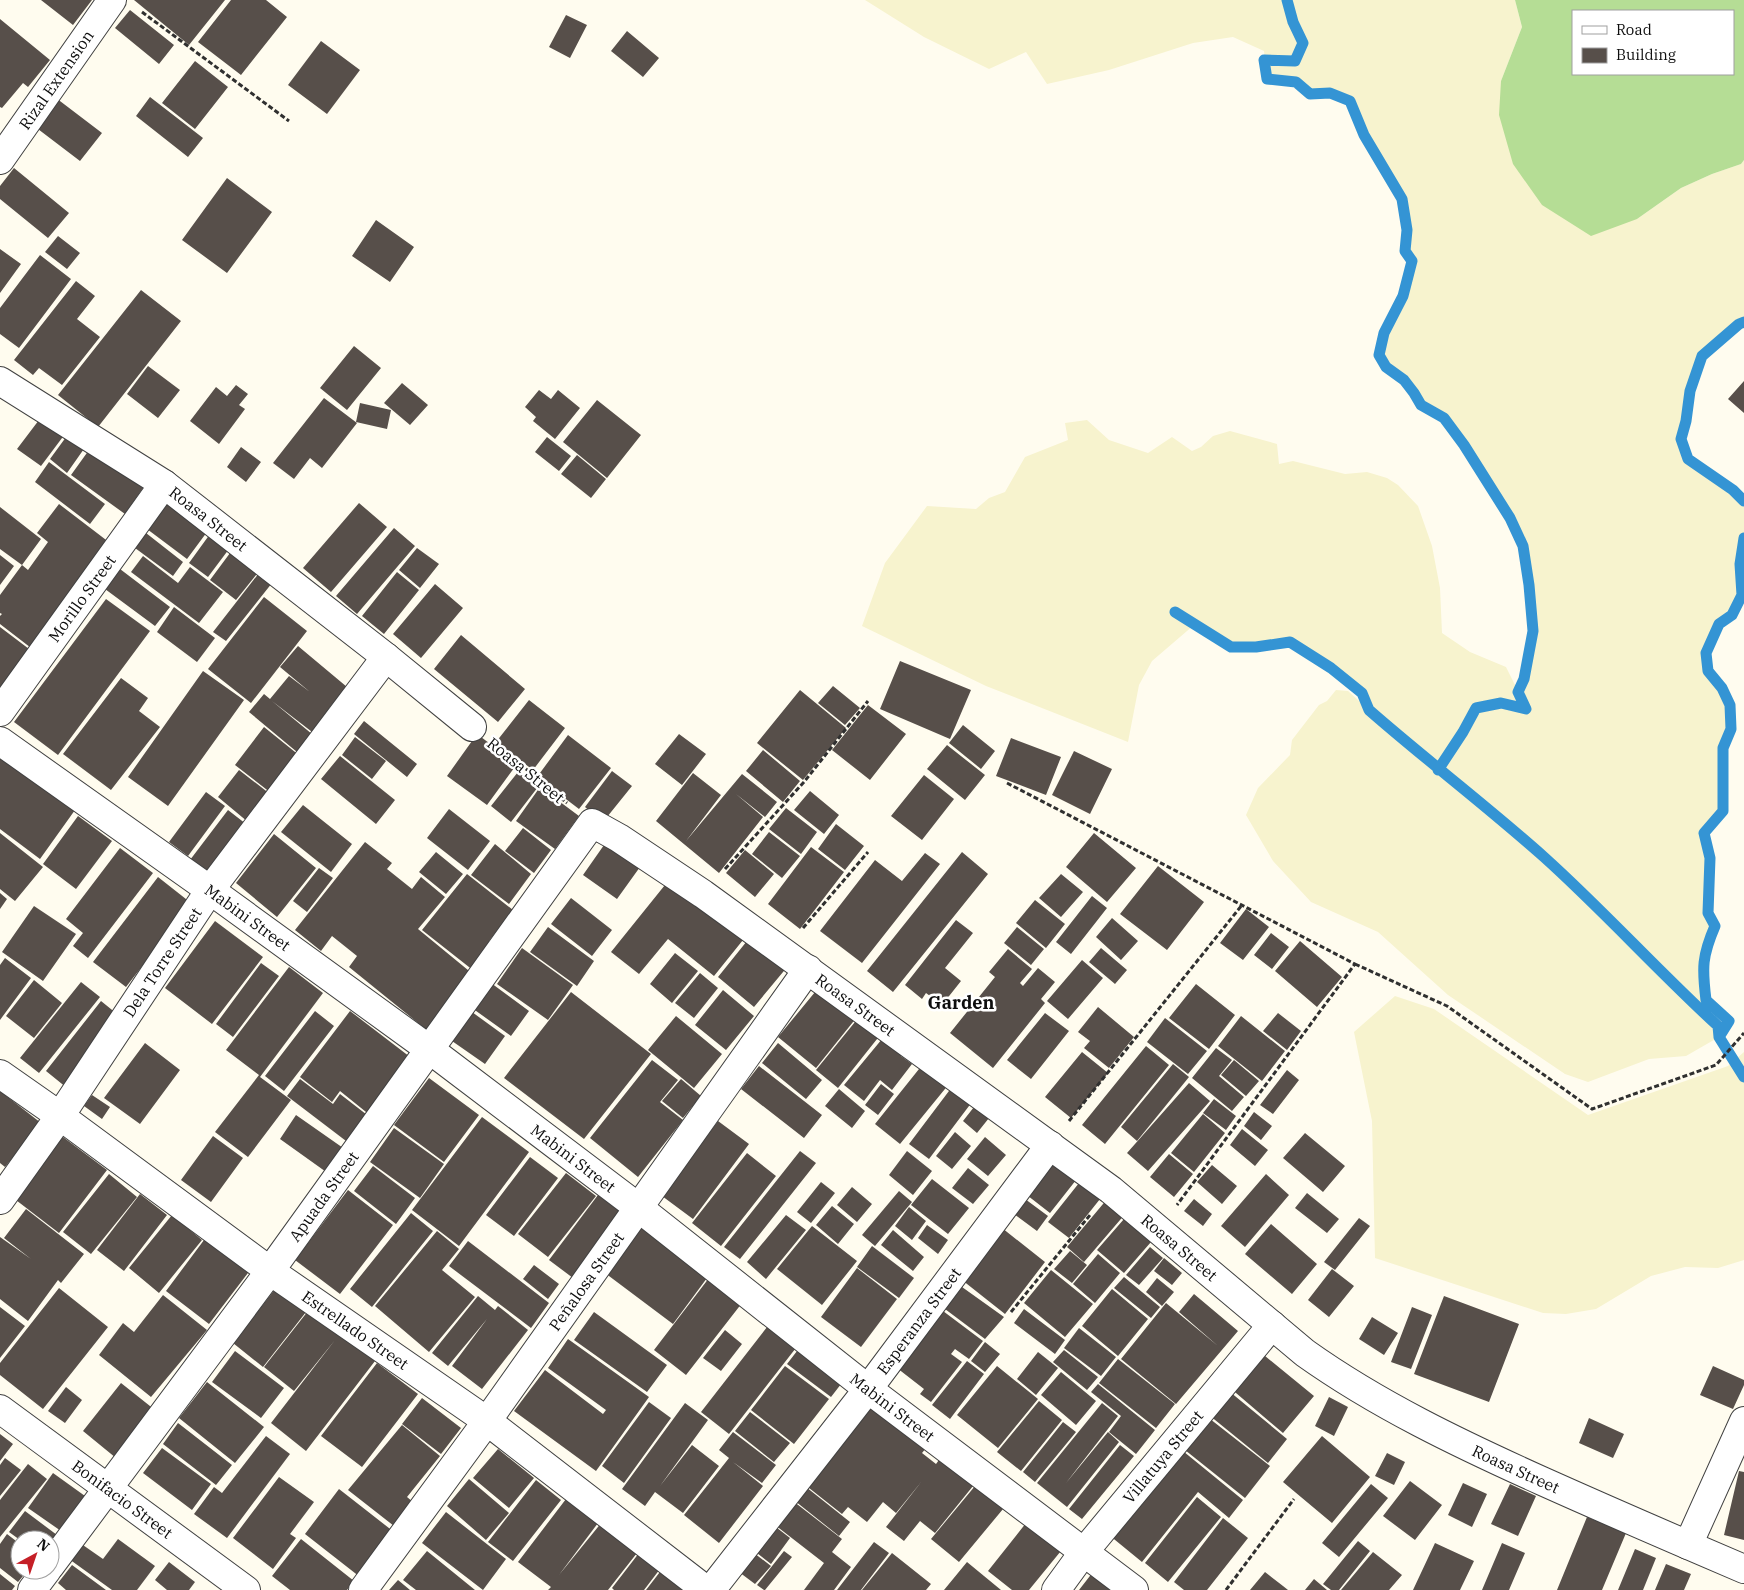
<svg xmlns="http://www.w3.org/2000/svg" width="1744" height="1590" viewBox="0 0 1744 1590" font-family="'IBM Plex Serif',serif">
	<rect width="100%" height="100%" fill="#fffcef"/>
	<path fill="#f7f3ce" d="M865,0h650l7,27 -21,54 136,138 44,-31 31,-14 29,-10 3,-4v162l-5,2 -37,32 -12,35 -4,30 -5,18 7,20 45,31 11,11v37l-4,26 2,31 -10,20 -13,9 -13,29 2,18 14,17 8,17 1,24 -8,19v63l-19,22 6,25 -2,55 7,13 -9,21 -3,24 3,29 13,37 -33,19 -37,3 -61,23 -23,-8 -117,-79 -70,-63 -67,-30 -38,-41 -27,-46 12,-27 32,-33 2,-15 27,-35 8,-4 9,-11 12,1 20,18 -6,-16 -31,-25 -41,-26 -34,5h-25l-37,-22 -42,36 -13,24 -11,57 -142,-56 -124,-60 23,-63 42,-57 49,3 13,-11 16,-6 20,-35 43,-17 -3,-17 22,-3 22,20 39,13 24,-16 20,14 9,-4 12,-11 17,-5 47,13 2,20 14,-3 52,13 22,-2 20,6 11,7 20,21 14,40 8,42 2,45 28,19 36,15 12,24 6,-12 9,-48 -4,-46 -6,-39 -13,-28 -24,-40 -42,-60 -23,-13 -7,-12 -10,-13 -18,-13 -7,-12 5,-22 19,-37 9,-35 -7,-10 2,-21 -5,-31 -38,-64 -14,-34 -20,-8 -20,1 -14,-12 -29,-3 -3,-28 -31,-14 -40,6 -84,27 -62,14 -21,-32 -37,17 -65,-32z
		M1395,996l39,13 154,106 140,-49 16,-14v208l-26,8 -33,-1 -34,9 -55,33 -30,5 -23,-1 -168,-55 -3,-137 -18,-89z"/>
	<path fill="#b5dd95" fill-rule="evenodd" d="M1515,0h229v160l-3,4 -29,10 -31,14 -44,31 -46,17 -49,-31 -29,-41 -14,-49 2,-34 21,-54zM1573,11h160v63h-160z"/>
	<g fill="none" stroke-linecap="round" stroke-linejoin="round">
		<path stroke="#3494d4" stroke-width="11" d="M1287,0l6,22 10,21 -8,18 -31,-1 3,19 29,3 14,12 20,-1 20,8 14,34 38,64 5,31 -2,21 7,10 -9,35 -19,37 -5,22 7,12 18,13 10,13 7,12 23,13 20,27 46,73 13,28 6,39 4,46 -9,48 -6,13 8,17 -25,-6 -25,5 -13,24 -25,38
			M1744,322l-5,2 -37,32 -12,35 -4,30 -5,18 7,20 45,31 11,11
			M1175,612l56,35h25l34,-5 41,26 31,25 7,17c57,50 118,96 175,147 60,54 114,114 174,169l1,11 25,40
			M1719,1037l10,-16 -23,-21c-4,-32 -4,-44 9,-74l-7,-13 2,-55 -6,-25 19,-22v-63l8,-19 -1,-24 -8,-17 -14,-17 -2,-18 13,-29 13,-9 10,-20 -2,-31 4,-26"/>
	</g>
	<path fill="#574f4a" d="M41,0h51l-19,25z
		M134,0h91l-36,45z
		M231,0h35l21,17 -46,58 -43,-33z
		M130,10l44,35 -15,19 -44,-36z
		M566,15l21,10 -17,33 -21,-11z
		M0,19l50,41 -22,27 -5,-4 -21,25 -2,-1z
		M627,31l32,27 -16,19 -32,-26z
		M321,41l39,29 -33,44 -39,-29z
		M195,61l33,26 -33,42 -33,-26z
		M150,97l53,41 -15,19 -52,-41z
		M56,98l46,35 -22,28 -46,-35z
		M14,168l55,45 -21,25 -48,-39v-13z
		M227,178l45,34 -45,61 -45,-33z
		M376,220l38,27 -24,35 -38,-26z
		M58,236l22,17 -13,16 -22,-17z
		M0,249l21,15 -21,29z
		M40,255l31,24 -52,69 -19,-14v-26z
		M76,281l19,15 -18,23 23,18 -38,48 -23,-17 -6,7 -19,-15z
		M141,290l40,31 -83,106 -40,-32z
		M354,346l27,22 -34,42 -27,-22z
		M148,366l32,24 -22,28 -31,-24z
		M1744,381v32l-16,-14z
		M402,383l26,22 -18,20 -26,-22z
		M236,385l12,9 -9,11 6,4 -26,35 -29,-23 26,-34 11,9z
		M539,390l12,9 7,-9 22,18 -25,31 -22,-18 3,-4 -11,-10z
		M324,398l33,25 -35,45 -12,-10 -16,21 -21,-16z
		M597,400l44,35 -34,43 -44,-36z
		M360,403l31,7 -4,19 -31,-7z
		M42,416l23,18 -24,32 -24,-17z
		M69,433l17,13 -19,27 -17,-14z
		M547,437l24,19 -12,15 -24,-19z
		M241,447l20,15 -15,20 -19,-15z
		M89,450l54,38 -18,26 -54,-39z
		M577,455l29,24 -15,19 -30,-24z
		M49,462l56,42 -15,20 -55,-42z
		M167,501l40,31 -20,27 -40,-30z
		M359,503l28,24 -56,65 -28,-24z
		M59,504l55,42 -79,105 -35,-27v-8l2,-2 -2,-1v-18l22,-30 6,5 20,-28 -11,-9z
		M0,507l41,32 -19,26 -22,-16z
		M394,528l21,18 -58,68 -21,-18z
		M146,533l37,29 -10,14 -38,-28z
		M210,534l19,15 -21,28 -19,-14z
		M417,548l22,16 -19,24 -21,-18z
		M233,549l27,21 -24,30 -26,-20z
		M0,555l14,11 -14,19z
		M143,556l35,27 12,-16 33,25 -24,31 -68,-51z
		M120,569l50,38 -15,19 -50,-37z
		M397,572l22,18 -35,44 -22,-18z
		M259,573l13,10 -46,58 -13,-9z
		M435,584l28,24 -42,50 -28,-24z
		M264,597l43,34 -56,72 -43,-34z
		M106,599l44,32 -92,124 -44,-33z
		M174,607l41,31 -18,24 -40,-30z
		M0,627l33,25 -33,44z
		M461,635l64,54 -27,33 -64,-53z
		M298,646l49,41 -18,21 5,4 -18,23 -44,-34 46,38 -15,18 -54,-45 15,-18 6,5 19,-23 21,16 -30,-25z
		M900,661l71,29 -21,49 -70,-30z
		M203,671l41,29 -76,106 -40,-29z
		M121,678l27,20 -9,13 21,16 -49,63 -48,-36z
		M833,686l27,22 -15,17 -27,-22z
		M800,690l46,38 -43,52 -46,-37z
		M529,700l36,28 -32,42 -37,-28z
		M868,705l38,29 -36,46 -38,-30z
		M364,721l53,43 -10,13 -53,-43z
		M963,725l32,26 -14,18 -32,-26z
		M264,727l36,29 -29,37 -36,-28z
		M477,734l40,30 -30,41 -40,-29z
		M679,734l27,20 -24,31 -27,-21z
		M568,735l43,33 -32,41 -42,-32z
		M355,737l31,24 -14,18 -30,-24z
		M1011,738l50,19 -15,38 -50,-19z
		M947,745l38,30 -20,25 -38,-31z
		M763,750l37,31 -17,21 -37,-31z
		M1074,751l38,18 -22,45 -38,-19z
		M340,756l55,44 -19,24 -55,-45z
		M0,757l75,53 -35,49 -40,-30z
		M239,770l31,24 -22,28 -30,-25z
		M612,771l20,15 -29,36 -18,-15z
		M518,772l20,15 -27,35 -20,-16z
		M693,773l28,22 -35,46 56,-67 35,28 -12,15 -29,-23 27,23 -44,56 -63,-52z
		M924,775l30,24 -32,41 -31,-24z
		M540,787l39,29 -24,33 -39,-28z
		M810,791l29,24 -15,19 -30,-24z
		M206,792l19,14 -37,50 -19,-14z
		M303,805l49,39 -21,28 -50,-40z
		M786,808l31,24 -16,22 -32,-25z
		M449,809l41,32 -22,29 -41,-32z
		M228,810l18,14 -38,50 -18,-14z
		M78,816l34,25 -36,48 -33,-25z
		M836,824l28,22 -19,24 -27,-21z
		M523,828l28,22 -17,23 -29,-22z
		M769,832l31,24 -18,22 -30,-24z
		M0,833l43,34 -28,34 -15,-12z
		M1094,833l42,35 -29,34 -41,-35z
		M274,834l42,34 -39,49 -41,-34z
		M611,835l34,25 -28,39 -34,-24z
		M365,842l27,21 -5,6 25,20 9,-12 24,20 -27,32 56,46 -46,56 -79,-64 8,-11 -25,-20 -11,15 -26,-21z
		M495,844l36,30 -22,30 -38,-29z
		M811,847l33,25 -44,57 -32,-25z
		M120,848l33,25 -65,85 -15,-12 10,-13 -17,-14z
		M745,850l29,24 -19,23 -29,-24z
		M436,852l27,22 -17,20 -27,-22z
		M962,852l26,22 -95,118 -26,-21z
		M925,853l15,11 -78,99 -42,-32 55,-71 27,21z
		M1158,866l46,36 -37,48 -47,-36z
		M319,868l14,10 -26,34 -14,-11z
		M467,874l46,36 -24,31 5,4 -20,26 -52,-41z
		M1061,874l22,18 -22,25 -22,-19z
		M673,875l74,60 -33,41 -46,-37 -29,35 -28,-22z
		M158,877l33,26 -65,84 -33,-25z
		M0,893l7,6 -7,10z
		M1092,896l15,12 -36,46 -15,-12z
		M571,898l41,32 -20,26 -41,-32z
		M1035,900l30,24 -19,24 -30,-25z
		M34,906l42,28 -33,47 -41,-29z
		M1246,909l23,18 -26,33 -23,-17z
		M1112,918l26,23 -17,19 -25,-23z
		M956,920l17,13 -28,35 16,13 -19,24 -16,-12 -4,6 -17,-14z
		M215,921l48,36 -51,67 -47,-36z
		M548,927l46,34 -17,25 -47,-34z
		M1017,927l27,22 -13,16 -27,-22z
		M1271,933l18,14 -17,22 -18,-14z
		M751,936l37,30 -34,41 -36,-30z
		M1300,941l42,36 -25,30 -42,-36z
		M522,948l51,37 -25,35 -51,-36z
		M1101,948l26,22 -12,14 -26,-22z
		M1008,949l24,20 -12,14 3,3 15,-18 17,14 -14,17 4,4 -52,65 -43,-35 45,-56 -6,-5z
		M675,953l23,18 -26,32 -22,-19z
		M5,958l26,20 -31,42v-55z
		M1082,960l21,18 -35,41 -21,-18z
		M261,963l18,13 -46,61 -17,-13z
		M289,967l34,26 -63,84 31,23 -43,57 -33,-25 44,-57 -33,-25z
		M700,973l18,15 -24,30 -19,-15z
		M34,980l28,23 -28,35 -28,-22z
		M81,982l19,15 -61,76 -19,-15z
		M491,983l38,28 -18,25 -39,-28z
		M1196,984l39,31 -26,34 -40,-31z
		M820,986l37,31 -41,51 -38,-31z
		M723,990l31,26 -28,34 -31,-25z
		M571,992l80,62 -67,85 -80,-61z
		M101,1001l21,17 -55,70 -21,-17z
		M1098,1007l36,30 -25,31 -25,-20 6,-7 -12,-9z
		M315,1011l19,15 -50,65 -19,-15z
		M350,1011l64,49 -43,56 -31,-25 -8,11 -32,-25z
		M472,1012l33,24 -20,28 -33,-23z
		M1045,1013l24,18 -38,48 -24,-19z
		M1278,1013l23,18 -14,19 -24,-19z
		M676,1016l46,38 -28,34 -46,-38z
		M1241,1016l44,35 -23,30 -44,-35z
		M859,1017l22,17 -43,54 -22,-18z
		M1165,1018l42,33 -19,23 -41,-32z
		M887,1033l20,15 -6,8 11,8 -20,26 -12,-10 -16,21 -20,-16z
		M145,1043l35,27 -40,54 -36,-26z
		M778,1043l44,37 -16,19 -44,-36z
		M1146,1046l23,19 -64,79 -23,-19z
		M1216,1048l16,12 -13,16 25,21 -12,14 -40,-33z
		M1082,1052l26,21 -37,45 -26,-21z
		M652,1060l26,20 -18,22 23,18 -45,57 -48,-39z
		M1234,1060l25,21 -13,15 -25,-21z
		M923,1064l26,20 -49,60 -25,-20z
		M1173,1064l16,13 -52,64 -16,-14z
		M759,1066l63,49 -18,23 -63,-49z
		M1287,1070l12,10 -26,34 -13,-9z
		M429,1078l50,37 -35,47 -50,-37z
		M300,1079l33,25 7,-10 31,24 -21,26 -63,-48z
		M681,1079l20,17 -18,22 -21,-17z
		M955,1083l20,15 -46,61 -20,-15z
		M1189,1083l21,18 -62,70 -21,-18z
		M881,1084l13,10 -16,21 -13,-10z
		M839,1089l26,22 -13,17 -27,-22z
		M0,1091l41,32 -36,44 -5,-4z
		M92,1095l18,12 -8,12 -18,-13z
		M1214,1099l22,17 -10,14 -23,-17z
		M974,1107l15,11 -12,15 -14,-12z
		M1254,1112l18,14 -11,14 -17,-14z
		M1203,1114l22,19 -31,39 -23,-19z
		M296,1115l50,35 -17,24 -49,-35z
		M482,1117l47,35 -70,94 -47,-36z
		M718,1121l31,23 -56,75 -31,-23z
		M394,1128l50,36 -24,34 -50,-36z
		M1242,1129l26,21 -13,16 -25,-21z
		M955,1132l16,14 -19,23 -16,-13z
		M1305,1133l40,33 -22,26 -40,-34z
		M59,1134l48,36 -48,63 -47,-36z
		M213,1136l30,22 -32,44 -30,-22z
		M985,1137l21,18 -18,21 -21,-17z
		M800,1151l16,12 -76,96 -16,-12z
		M907,1151l25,20 -19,24 -24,-20z
		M747,1153l29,23 -55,70 -29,-23z
		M1052,1154l28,21 -30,38 -27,-21z
		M1169,1154l24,20 -19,23 -24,-20z
		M530,1157l28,21 -44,58 -28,-21z
		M1212,1165l25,21 -15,18 -25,-22z
		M373,1166l42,32 -19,26 -42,-33z
		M968,1168l21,17 -16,19 -21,-16z
		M566,1173l30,23 -48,61 -30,-23z
		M109,1174l28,23 -46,57 -28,-22z
		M1266,1174l23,21 -44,52 -24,-21z
		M932,1179l37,29 -21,26 -37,-29z
		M821,1182l14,11 -24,30 -14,-11z
		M1079,1183l21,16 -31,39 -21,-16z
		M852,1187l20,17 -15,18 -20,-17z
		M348,1190l45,35 -53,69 -45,-34z
		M899,1191l13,11 -37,44 -13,-11z
		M1307,1193l32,26 -12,14 -32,-25z
		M140,1194l27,21 -43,56 -27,-21z
		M598,1195l24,18 -49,65 -24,-18z
		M1021,1196l27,20 -11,15 -27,-20z
		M1108,1198l18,15 -42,49 -17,-15z
		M1194,1199l18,15 -9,12 -19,-15z
		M832,1206l22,18 -16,20 -22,-19z
		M909,1207l17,14 -14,19 -17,-14z
		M26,1209l58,45 -23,29 -3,-3 -30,41 -28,-22v-62l31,22 -27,-21z
		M411,1213l22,18 -61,76 -22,-18z
		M172,1215l30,25 -43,53 -30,-25z
		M786,1215l20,15 -40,49 -19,-17z
		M1359,1218l11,8 -35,44 -11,-8z
		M1124,1219l27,23 -27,31 -27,-23z
		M636,1224l71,54 -34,46 -72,-54z
		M1271,1224l46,40 -25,30 -47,-40z
		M927,1225l21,15 -10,14 -20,-16z
		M812,1226l45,35 -35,44 -45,-36z
		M1002,1228l43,34 -40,52 -43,-34z
		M893,1230l31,27 -11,14 -32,-26z
		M437,1231l22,18 -17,21 33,27 -46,55 -54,-46z
		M207,1236l44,33 -42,55 -43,-33z
		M468,1241l81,62 -18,25 -82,-62z
		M872,1246l42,32 -15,20 -42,-31z
		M1150,1247l13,11 -24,27 -13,-10z
		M1070,1251l17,14 -15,18 -18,-14z
		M1098,1254l22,19 -25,30 -22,-19z
		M1164,1258l18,15 -10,12 -18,-14z
		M534,1265l25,19 -11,15 -25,-20z
		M857,1268l40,31 -36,48 -40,-30z
		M1332,1269l22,17 -25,31 -21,-17z
		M1051,1270l42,34 -28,33 -41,-34z
		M1124,1277l36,30 -9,11 -37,-30z
		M709,1278l33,25 -56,72 -32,-25z
		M1157,1278l17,14 -12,14 -16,-14z
		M962,1287l42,30 -19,22 -40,-30z
		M59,1288l49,39 -65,82 -43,-34v-12z
		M276,1288l30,24 -43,55 -30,-24z
		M1112,1289l36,30 -30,37 -36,-30z
		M1194,1294l44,37 -62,73 -55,-45 45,-56 52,43 -39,-34z
		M163,1295l44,35 -56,67 -52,-42 24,-32 11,9z
		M478,1296l17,14 3,-4 30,24 -46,59 -30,-23 35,-47 -39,47 -16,-13z
		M1444,1296l75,28 -30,78 -75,-28z
		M0,1307l25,19 -25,32z
		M1412,1307l20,8 -21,54 -20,-7z
		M1024,1309l41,31 -10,14 -41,-31z
		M308,1311l67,50 -69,90 -35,-28 64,-83 -41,51 -30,-24z
		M943,1311l40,30 -14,18 -14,-10 -4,5 11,8 -31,40 -11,-8 4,-5 -27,-21z
		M594,1312l73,53 -20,27 -73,-52z
		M1372,1317l26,16 -14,22 -25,-16z
		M771,1322l28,22 -70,90 -28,-22z
		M1079,1328l37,29 -15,19 -37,-28z
		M725,1330l17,14 -21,27 -18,-13z
		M568,1339l81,58 -53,74 -82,-60 31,-41 58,44 3,-4 -58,-42z
		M804,1342l44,33 -17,22 -44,-33z
		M985,1342l15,12 -15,18 -14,-11z
		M1064,1350l34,27 -11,13 -34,-28z
		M235,1351l49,37 -23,30 -49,-36z
		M1259,1351l55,45 -31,37 -54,-46z
		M1038,1352l20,16 -22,27 -19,-16z
		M1118,1359l57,45 -19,24 -57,-45z
		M967,1361l17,13 -34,45 -18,-14z
		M377,1363l41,31 -56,73 -41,-31z
		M785,1366l44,33 -35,45 -43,-34z
		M997,1366l41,33 -40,49 -41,-33z
		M1713,1366l31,14v5l-11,24 -33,-14z
		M1061,1372l35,29 -20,24 -35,-30z
		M207,1382l57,45 -29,36 -56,-45z
		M121,1383l34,27 -39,48 -33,-27z
		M1098,1384l57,46 -19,24 -27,-22 12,-16 -30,-24z
		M66,1387l16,13 -17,23 -17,-12z
		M1224,1387l63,52 -19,24 -64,-52z
		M1329,1397l19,10 -14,29 -19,-10z
		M422,1398l39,30 -20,26 -39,-30z
		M874,1399l57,43 -9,11 14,11 8,-11 18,14 -5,7 16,12 -38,47 -15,-12 -16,20 -18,-14 36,-46 -26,32 -13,-11 -16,20 -19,-15 -6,7 -38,-30z
		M1039,1401l23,19 -41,51 -24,-19z
		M649,1402l22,16 -47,65 -22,-17z
		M685,1403l23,17 -48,66 32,-41 27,21 -36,47 -28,-21 -10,14 -23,-17z
		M1102,1403l16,13 -52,67 42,-51 11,10 -52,65 -30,-24z
		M750,1412l40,31 -16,19 -39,-31z
		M1205,1415l65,51 -25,32 -65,-52z
		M1589,1418l35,16 -11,24 -34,-15z
		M1063,1422l13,10 -41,50 -12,-10z
		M178,1423l54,42 -16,20 -53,-41z
		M402,1425l38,31 -33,41 6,5 -19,24 -46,-36z
		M733,1432l43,33 -14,18 -29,-21 30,24 -44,57 -35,-28 45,-57 -10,-8z
		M0,1434l13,10 -13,17z
		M266,1436l24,18 -63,84 -33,-24 20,-27 8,6z
		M1322,1436l48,41 -38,46 -49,-41z
		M1120,1445l14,11 -52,63 -13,-10z
		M1178,1447l65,53 -14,18 -31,-26 -56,70 -33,-27z
		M162,1448l49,36 -19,26 -49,-37z
		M498,1449l36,29 -25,30 -36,-30z
		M1387,1453l18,9 -11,23 -19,-9z
		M5,1458l16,12 -21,26v-31z
		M28,1464l19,15 -47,58v-37z
		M1739,1471l5,1v68l-20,-5z
		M53,1473l32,23 -24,35 -33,-23z
		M279,1477l35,25 -24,32 6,4 -23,31 -40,-31z
		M469,1479l40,34 -23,27 -39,-34z
		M536,1480l25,20 -48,61 -25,-19z
		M980,1480l28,23 -49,59 -28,-23z
		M1410,1481l32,24 -27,35 -32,-24z
		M1463,1483l24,11 -15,33 -24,-12z
		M1371,1484l17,14 -49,59 -17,-14z
		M1510,1484l26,12 -18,40 -27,-12z
		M806,1487l44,35 -11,14 -44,-35z
		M339,1489l55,43 -34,45 -55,-43z
		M1197,1497l24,20 -53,65 -23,-19z
		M566,1499l32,24 -39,52 43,-53 35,31 -29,37h-60l3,-3 -33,-25z
		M793,1501l49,38 -10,13 19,15 -17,23h-30l20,-27 -49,-38z
		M25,1511l32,24 -7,10v-5h-30l-11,-8z
		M446,1512l60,47 -23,31 -61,-47z
		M1587,1517l39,16 -24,57h-45z
		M1030,1518l35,28 -36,44h-17l-24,-19z
		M1223,1518l25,20 -41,52h-23l-10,-8z
		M772,1524l18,14 -19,26 -18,-14z
		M7,1534l13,10v26h8l-10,12 -18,-14v-24z
		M118,1539l37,27 -18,24h-25l-43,-31 11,-16 23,16z
		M301,1539l53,42 -7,9h-57l-18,-14z
		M1358,1541l12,10 -31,39h-8l-8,-6z
		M874,1542l15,11 -28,37h-24z
		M1435,1543l39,18 -14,29h-47z
		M1502,1543l23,10 -16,37h-27z
		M1635,1549l21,9 -13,32h-25z
		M427,1551l48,39h-59l-13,-10z
		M784,1551l8,6 -27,33h-1l-7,-5z
		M1373,1552l29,23 -13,15h-48z
		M639,1553l21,16 -16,21h-30l-2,-2z
		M754,1553l17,13 -16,18 -16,-12z
		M892,1553l39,31 -5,6h-64z
		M169,1562l26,20 -6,8h-22l-12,-10z
		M967,1562l34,28h-57z
		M1666,1564l25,10 -7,16h-29z
		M72,1565l34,25h-40l-8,-7z
		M663,1568l25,22h-42z
		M1093,1572l23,18h-37z
		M1265,1572l18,14 5,4h-38z
		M0,1574l15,12 -3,4h-12z
		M1314,1579l13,11h-22z
		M398,1580l12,10h-21z"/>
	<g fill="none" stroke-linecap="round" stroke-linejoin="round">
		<g stroke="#414141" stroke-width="30">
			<g id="minor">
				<path id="s1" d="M0,160l112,-160"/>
				<path id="s2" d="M0,381l164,103 222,173 86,70"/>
				<path id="s3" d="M0,712l164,-228"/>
				<path id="s4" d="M0,741l210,149 219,159 210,159 229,181 266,201"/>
				<path id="s5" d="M0,1074l60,42 210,155 217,150 219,169"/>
				<path id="s6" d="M0,1200l60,-84 150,-226 176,-233"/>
				<path id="s7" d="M0,1409l246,181"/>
				<path d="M1688,1545l56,-124"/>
				<path id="s8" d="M50,1566l220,-295 322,-448 27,15 84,56 408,296 194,163c73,52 155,91 237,128 67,30 134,59 202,88"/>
				<path d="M32,1590l15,-20"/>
				<path id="s9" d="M363,1590l124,-169 321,-452"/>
				<path id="s10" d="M711,1590l157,-201 182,-244"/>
				<path id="s11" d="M1056,1590l27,-37 189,-228"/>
			</g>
		</g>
		<path stroke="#303030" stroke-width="3" stroke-dasharray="5 2.5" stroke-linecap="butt" d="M142,12l147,109
			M497,745l70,58
			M1007,783l348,181 -178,241
			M725,869l79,-87 64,-81
			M803,928l65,-76
			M1355,964l92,42 145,103 124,-44 28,-32
			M1069,1121l173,-216
			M1011,1312l79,-97
			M1226,1590l68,-91"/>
		<use href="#minor" stroke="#fff" stroke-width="28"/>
	</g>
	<g text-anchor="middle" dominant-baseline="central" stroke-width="5" stroke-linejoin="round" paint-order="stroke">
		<g font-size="16" fill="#0e0e0e" stroke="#fff">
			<text stroke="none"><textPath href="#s1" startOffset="98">Rizal Extension</textPath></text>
			<text stroke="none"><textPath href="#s2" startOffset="250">Roasa Street</textPath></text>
			<text stroke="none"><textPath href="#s3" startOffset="140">Morillo Street</textPath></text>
			<text transform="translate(526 770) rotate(39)">Roasa Street</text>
			<text stroke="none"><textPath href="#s4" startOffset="304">Mabini Street</textPath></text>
			<text stroke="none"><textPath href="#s6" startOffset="288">Dela Torre Street</textPath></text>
			<text stroke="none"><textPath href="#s8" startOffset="1240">Roasa Street</textPath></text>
			<text stroke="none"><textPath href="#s4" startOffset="709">Mabini Street</textPath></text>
			<text stroke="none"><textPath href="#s8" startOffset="460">Apuada Street</textPath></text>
			<text stroke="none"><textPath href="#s8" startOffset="1645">Roasa Street</textPath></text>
			<text stroke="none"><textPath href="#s9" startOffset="381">Peñalosa Street</textPath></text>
			<text stroke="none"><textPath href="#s10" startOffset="340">Esperanza Street</textPath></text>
			<text stroke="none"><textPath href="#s5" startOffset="438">Estrellado Street</textPath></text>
			<text stroke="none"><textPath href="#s4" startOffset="1114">Mabini Street</textPath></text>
			<text stroke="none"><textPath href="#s11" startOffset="171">Villatuya Street</textPath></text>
			<text stroke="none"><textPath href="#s8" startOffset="2050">Roasa Street</textPath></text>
			<text stroke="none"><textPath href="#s7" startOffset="152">Bonifacio Street</textPath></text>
		</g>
		<g font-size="18" font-weight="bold" fill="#0e0e0e" stroke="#fff">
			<text x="961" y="1002">Garden</text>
		</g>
	</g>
	<rect x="1572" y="10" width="162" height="65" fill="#ffffff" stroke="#9f9f9f"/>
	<rect x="1582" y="26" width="25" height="8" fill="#ffffff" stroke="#9f9f9f"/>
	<text x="1616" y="35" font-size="15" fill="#0e0e0e">Road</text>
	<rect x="1582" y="48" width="25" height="15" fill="#574f4a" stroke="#9f9f9f"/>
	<text x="1616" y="60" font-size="15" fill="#0e0e0e">Building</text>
	<g transform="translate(35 1555) rotate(40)"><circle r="24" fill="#ffffff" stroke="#9f9f9f"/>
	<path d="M0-4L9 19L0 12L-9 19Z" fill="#c51f27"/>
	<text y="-8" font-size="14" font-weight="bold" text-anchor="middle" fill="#0e0e0e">N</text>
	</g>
</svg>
